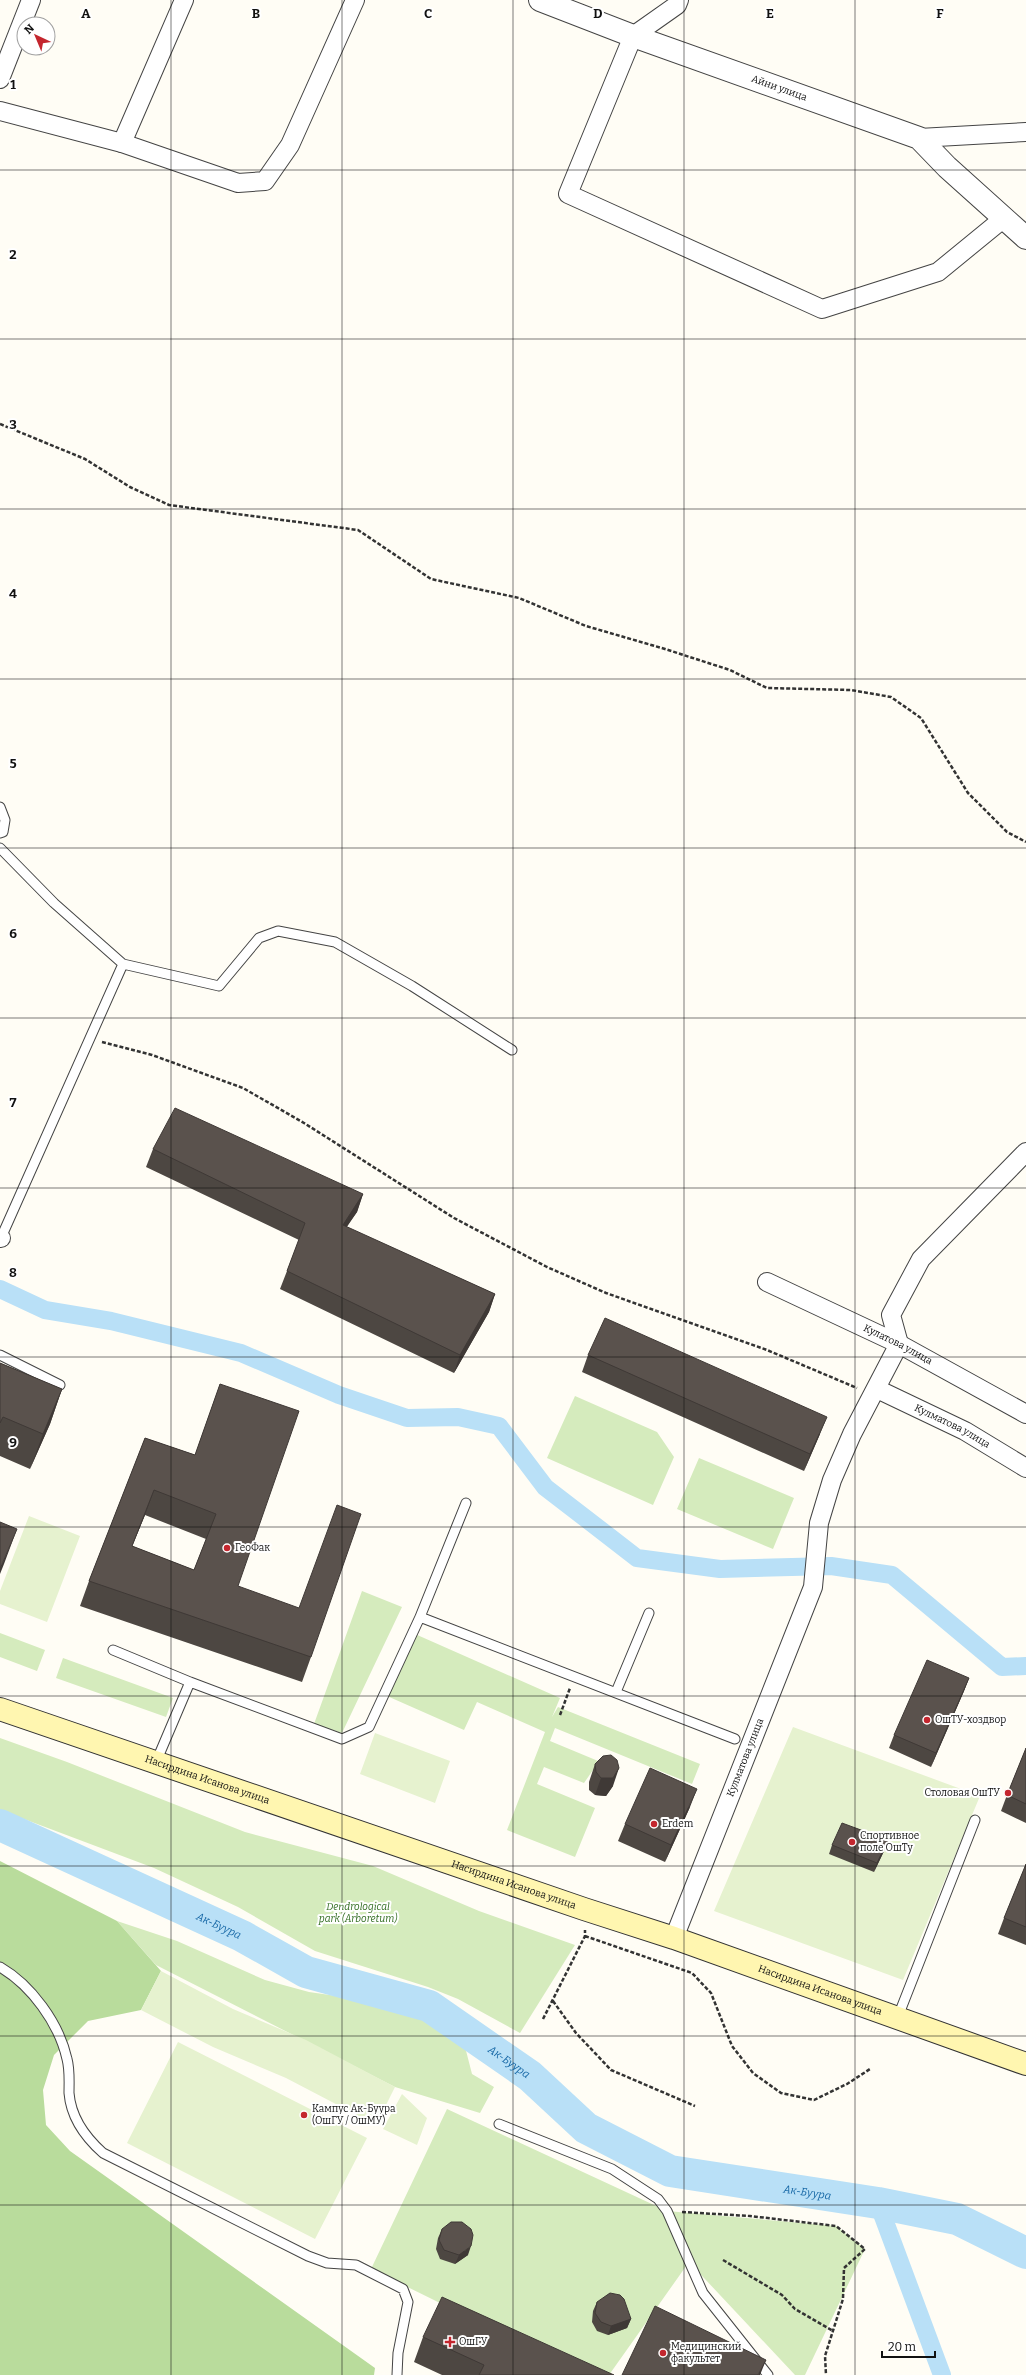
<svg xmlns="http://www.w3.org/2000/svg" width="1026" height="2375" viewBox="0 0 1026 2375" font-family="Bitter,serif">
	<rect width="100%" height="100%" fill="#fffdf5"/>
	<path fill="#d5ebbd" d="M575,1396l82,36 17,25 -21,48 -106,-47z
		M699,1458l95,40 -21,51 -96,-40z
		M362,1591l40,16 -60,126 -28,-9z
		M0,1633l45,17 -8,21 -37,-14z
		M415,1634l145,64 -8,19 6,-10 142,57 -8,20 -137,-56 -5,13 65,27 -22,2 -9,13 -40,-16 -7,17 58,24 -20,49 -68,-27 38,-98 -68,-30 -13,28 -77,-34z
		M63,1658l110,40 -7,19 -110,-39z
		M0,1738l67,24 178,70 128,34 106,45 96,34 -55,88 -62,-34 -30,-12 -113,-36 -77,-44 -84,-39 -154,-58z
		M117,1921l60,20 88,39 44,12 97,14 57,33 9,35 22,13 -14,26 -85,-26 -239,-122z
		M447,2109l220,102 169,15 29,23 -60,126h-10l-106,-113 -80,113h-23l-215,-106z"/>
	<path fill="#b9dc9c" d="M0,1861l117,60 44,50 -20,39 -53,11 -34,34 -11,35 3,35 24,26 305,217 -1,7h-374z"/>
	<path fill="#e6f2cf" d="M29,1516l51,20 -33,86 -47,-18v-13z
		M793,1727l187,69 -77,184 -189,-69z
		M375,1733l75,28 -15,42 -75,-29z
		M161,1971l72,38 73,31 89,47 -19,38 -90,-47 -73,-31 -72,-37z
		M178,2042l189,96 -52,101 -188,-96z
		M402,2094l25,24 -10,27 -34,-16z"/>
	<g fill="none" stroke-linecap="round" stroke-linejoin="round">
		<path stroke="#b9e0f7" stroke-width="18" d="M0,1289l45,21 66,11 130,32 98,42 68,23 51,-1 41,9 46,61 92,71 83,11 111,-3 61,9 110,92 24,-1
			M878,2203l64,172"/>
		<path stroke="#b9e0f7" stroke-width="32" id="s1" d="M0,1825l242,111 64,36 123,34 101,70 56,52 84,43 208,32 79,16 69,34"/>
		<g stroke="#444" stroke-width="11">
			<path id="service" d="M0,807l5,13 -2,12 -3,1
				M0,848l54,55 69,61 96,22 40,-48 19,-7 57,11 77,44 100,64
				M0,1240l123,-276
				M0,1355l60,30
				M420,1617l315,122
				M113,1650l77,32 152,57 27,-12 51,-110 46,-114
				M616,1692l33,-79
				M156,1762l34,-80
				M0,1967c31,18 59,56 67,92 3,11 2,23 2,34 2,25 16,44 34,60l205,103 19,7 29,2 47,24 5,13 -10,51 -1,22
				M897,2019l78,-199
				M499,2124l113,45 46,30 9,12 36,82 65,82"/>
		</g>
		<g stroke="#444" stroke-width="20">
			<g id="minor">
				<path d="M679,0l-2,5 -44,31 -65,158 254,115 116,-37 66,-54"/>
				<path d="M0,79l31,-79"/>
				<path d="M0,111l122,32 116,40 27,-2 25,-36 65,-145"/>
				<path d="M919,138l107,-6"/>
				<path d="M122,143l62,-143"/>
				<path d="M0,1238h1"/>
				<path id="s2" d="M767,1282l132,62 127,70"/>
				<path id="s3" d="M877,1389l88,42 61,37"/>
				<path id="s4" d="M674,1938l139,-351 6,-64 13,-43 20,-46 47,-90 -8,-29 30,-56 105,-107"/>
			</g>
		</g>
		<g stroke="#444" stroke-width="24">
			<g id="tertiary">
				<path id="s5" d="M540,0l93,36 286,102 28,29 79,71"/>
			</g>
		</g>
		<g stroke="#333" stroke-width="24">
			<g id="secondary">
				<path id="s6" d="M0,1709l584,200 90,29 352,126"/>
			</g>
		</g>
		<path stroke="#333" stroke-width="2.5" stroke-dasharray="4 2" stroke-linecap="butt" d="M0,424l85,35 45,28 39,18 189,25 73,49 88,19 67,28 79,23 65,21 37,18 84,2 40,7 30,21 47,75 39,39 19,10
			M102,1042l50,13 91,33 61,35 150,95 93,49 59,26 161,57 90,38
			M560,1715l10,-27
			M585,1936l107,37 19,20 21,53 21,27 28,20 33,7 33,-16 23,-15
			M553,2001l23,32 35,37 84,36
			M543,2019l42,-83v-6
			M682,2212l68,4 86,10 29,23 -21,19 -1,31 -18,57 1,19
			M723,2260l59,35 13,14 38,22"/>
		<use href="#service" stroke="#fff" stroke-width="9"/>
		<use href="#minor" stroke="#fff" stroke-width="18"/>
		<use href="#tertiary" stroke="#fff" stroke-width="22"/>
		<use href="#secondary" stroke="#fff6b0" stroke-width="22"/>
	</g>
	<path fill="#4d4742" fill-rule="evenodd" d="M153,1149l210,45 -6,18 -11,15 149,67 -6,18 -35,61 -174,-84 19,-49 -153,-73z
		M588,1355l232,79 -16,37 -222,-99z
		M0,1363l62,26 -12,35 -20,45 -30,-13z
		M220,1384l18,202 73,71 -9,25 -222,-76 9,-25 56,-143 50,17zM145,1515l61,24 -12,31 -62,-24z
		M969,1678l-5,13 -33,76 -42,-19 5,-13z
		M1026,1748v75l-25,-12 6,-16z
		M595,1764l18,22 -7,10 -11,-1 -6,-5v-8z
		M690,1807l-25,55 -47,-21 7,-17z
		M888,1840l-3,9 -11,23 -45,-18 3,-9z
		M1026,1864v81l-28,-11 6,-16z
		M442,2229l26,26 -13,9 -15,-5 -4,-10 2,-11z
		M597,2302l34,17 -4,9 -19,7 -11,-4 -5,-9 1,-11z
		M423,2337l191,38h-172l-28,-13z"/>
	<path fill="#3f3936" d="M363,1194l-6,18 -21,31 7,-18z
		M495,1294l-6,18 -35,61 6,-18z
		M62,1389l-12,35 -20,45 13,-35z
		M827,1417l-7,17 -16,37 6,-17z
		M154,1490l-9,25 -23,56 10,-25z
		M17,1529l-13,35 -4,10v-5z
		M969,1678l-5,13 -33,76 5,-14z
		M619,1768l-6,18 -7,10 -11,-1 6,-17z
		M697,1789l-7,18 -25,55 6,-17z
		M888,1840l-3,9 -11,23 3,-9z
		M471,2246l-3,9 -13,9 4,-9z
		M631,2319l-4,9 -19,7 3,-9z
		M766,2360l-6,15h-2z"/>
	<path fill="#5a524d" stroke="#3f3936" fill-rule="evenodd" d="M175,1108l188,86 -20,31 152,69 -35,61 -173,-84 18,-48 -152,-74z
		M605,1318l222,99 -17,37 -222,-99z
		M0,1363l62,26 -19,45 -40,-17 -3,6z
		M220,1384l79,27 -61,175 61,22 38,-103 24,9 -50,143 -222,-76 56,-143 50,17zM154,1490l62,24 -22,56 -62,-24z
		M0,1522l17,7 -17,40z
		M927,1660l42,18 -33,75 -42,-18z
		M1026,1748v56l-19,-9z
		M611,1755l6,5 2,8 -6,10h-12l-5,-6 -1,-8 8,-8z
		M650,1768l47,21 -26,56 -46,-21z
		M842,1823l46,17 -11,23 -45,-18z
		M1026,1864v63l-22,-9z
		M451,2222h11l9,7 2,6 -2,11 -12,9 -15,-5 -5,-10 3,-11z
		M610,2293l10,2 4,4 7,20 -20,7 -10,-4 -6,-9 2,-11z
		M442,2297l172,78h-135l5,-10 -61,-28z
		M655,2306l111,54 -8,15h-136z"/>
	<path fill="none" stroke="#111" stroke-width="1" stroke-opacity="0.55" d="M171,0v2375M342,0v2375M513,0v2375M684,0v2375M855,0v2375M0,170h1026M0,339h1026M0,509h1026M0,679h1026M0,848h1026M0,1018h1026M0,1188h1026M0,1357h1026M0,1527h1026M0,1696h1026M0,1866h1026M0,2036h1026M0,2205h1026"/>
	<g fill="#c4262e" stroke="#fff" stroke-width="1.5">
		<circle cx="227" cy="1548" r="4"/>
		<circle cx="927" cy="1720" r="4"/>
		<circle cx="1008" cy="1793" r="4"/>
		<circle cx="654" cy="1824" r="4"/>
		<circle cx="852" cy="1842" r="4"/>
		<circle cx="304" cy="2115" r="4"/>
		<path d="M448 2336h4v4h4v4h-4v4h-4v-4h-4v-4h4z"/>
		<circle cx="663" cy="2353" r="4"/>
	</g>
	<g text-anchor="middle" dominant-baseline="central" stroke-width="4" stroke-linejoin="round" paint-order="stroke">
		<g font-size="10" fill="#111" stroke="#fff">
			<text stroke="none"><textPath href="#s5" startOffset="255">Айни улица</textPath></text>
			<text stroke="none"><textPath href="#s2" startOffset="145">Кулатова улица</textPath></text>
			<text stroke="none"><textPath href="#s3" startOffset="84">Кулматова улица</textPath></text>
			<text stroke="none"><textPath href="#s4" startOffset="194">Кулматова улица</textPath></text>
			<text stroke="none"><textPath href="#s6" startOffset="219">Насирдина Исанова улица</textPath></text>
			<text stroke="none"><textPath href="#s6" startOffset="543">Насирдина Исанова улица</textPath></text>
			<text stroke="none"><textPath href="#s6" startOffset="867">Насирдина Исанова улица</textPath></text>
		</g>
		<g font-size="10" fill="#111" stroke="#fff" text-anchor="start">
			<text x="235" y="1548">ГеоФак</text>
			<text x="935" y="1720">ОшТУ-хоздвор</text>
			<text x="1000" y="1793" text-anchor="end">Столовая ОшТУ</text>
			<text x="662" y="1824">Erdem</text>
			<text x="860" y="1836">Спортивное<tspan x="860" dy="12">поле ОшТу</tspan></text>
			<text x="312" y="2109">Кампус Ак-Буура<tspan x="312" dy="12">(ОшГУ / ОшМУ)</tspan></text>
			<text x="459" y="2342">ОшГУ</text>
			<text x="671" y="2347">Медицинский<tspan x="671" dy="12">факультет</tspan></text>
		</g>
		<g font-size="10" font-style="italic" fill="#2f6b1f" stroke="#fff">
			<text x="358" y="1907">Dendrological<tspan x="358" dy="12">park (Arboretum)</tspan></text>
		</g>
		<g font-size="11" font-style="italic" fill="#1768a6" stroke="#fff">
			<text stroke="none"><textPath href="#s1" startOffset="241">Ак-Буура</textPath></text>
			<text stroke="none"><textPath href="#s1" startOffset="565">Ак-Буура</textPath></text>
			<text stroke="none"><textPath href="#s1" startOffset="900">Ак-Буура</textPath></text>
		</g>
	</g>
	<g font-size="13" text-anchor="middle" font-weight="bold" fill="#111" stroke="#fff" stroke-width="4" stroke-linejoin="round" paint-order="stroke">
		<text x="86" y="18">A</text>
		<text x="256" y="18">B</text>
		<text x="428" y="18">C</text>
		<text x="598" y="18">D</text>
		<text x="770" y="18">E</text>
		<text x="940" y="18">F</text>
		<text x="13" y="89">1</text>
		<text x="13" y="259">2</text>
		<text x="13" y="429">3</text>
		<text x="13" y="598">4</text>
		<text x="13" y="768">5</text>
		<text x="13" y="938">6</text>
		<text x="13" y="1107">7</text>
		<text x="13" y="1277">8</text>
		<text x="13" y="1447">9</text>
	</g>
	<g transform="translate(36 36) rotate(316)"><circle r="19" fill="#ffffff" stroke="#a0a0a0"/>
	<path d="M0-3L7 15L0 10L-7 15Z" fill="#c4262e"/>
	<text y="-6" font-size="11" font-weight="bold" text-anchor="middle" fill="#111111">N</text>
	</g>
	<path d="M882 2351v6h53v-6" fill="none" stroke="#111111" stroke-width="2"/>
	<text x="888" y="2351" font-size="12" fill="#111111" stroke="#ffffff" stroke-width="3" paint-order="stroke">20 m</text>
</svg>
